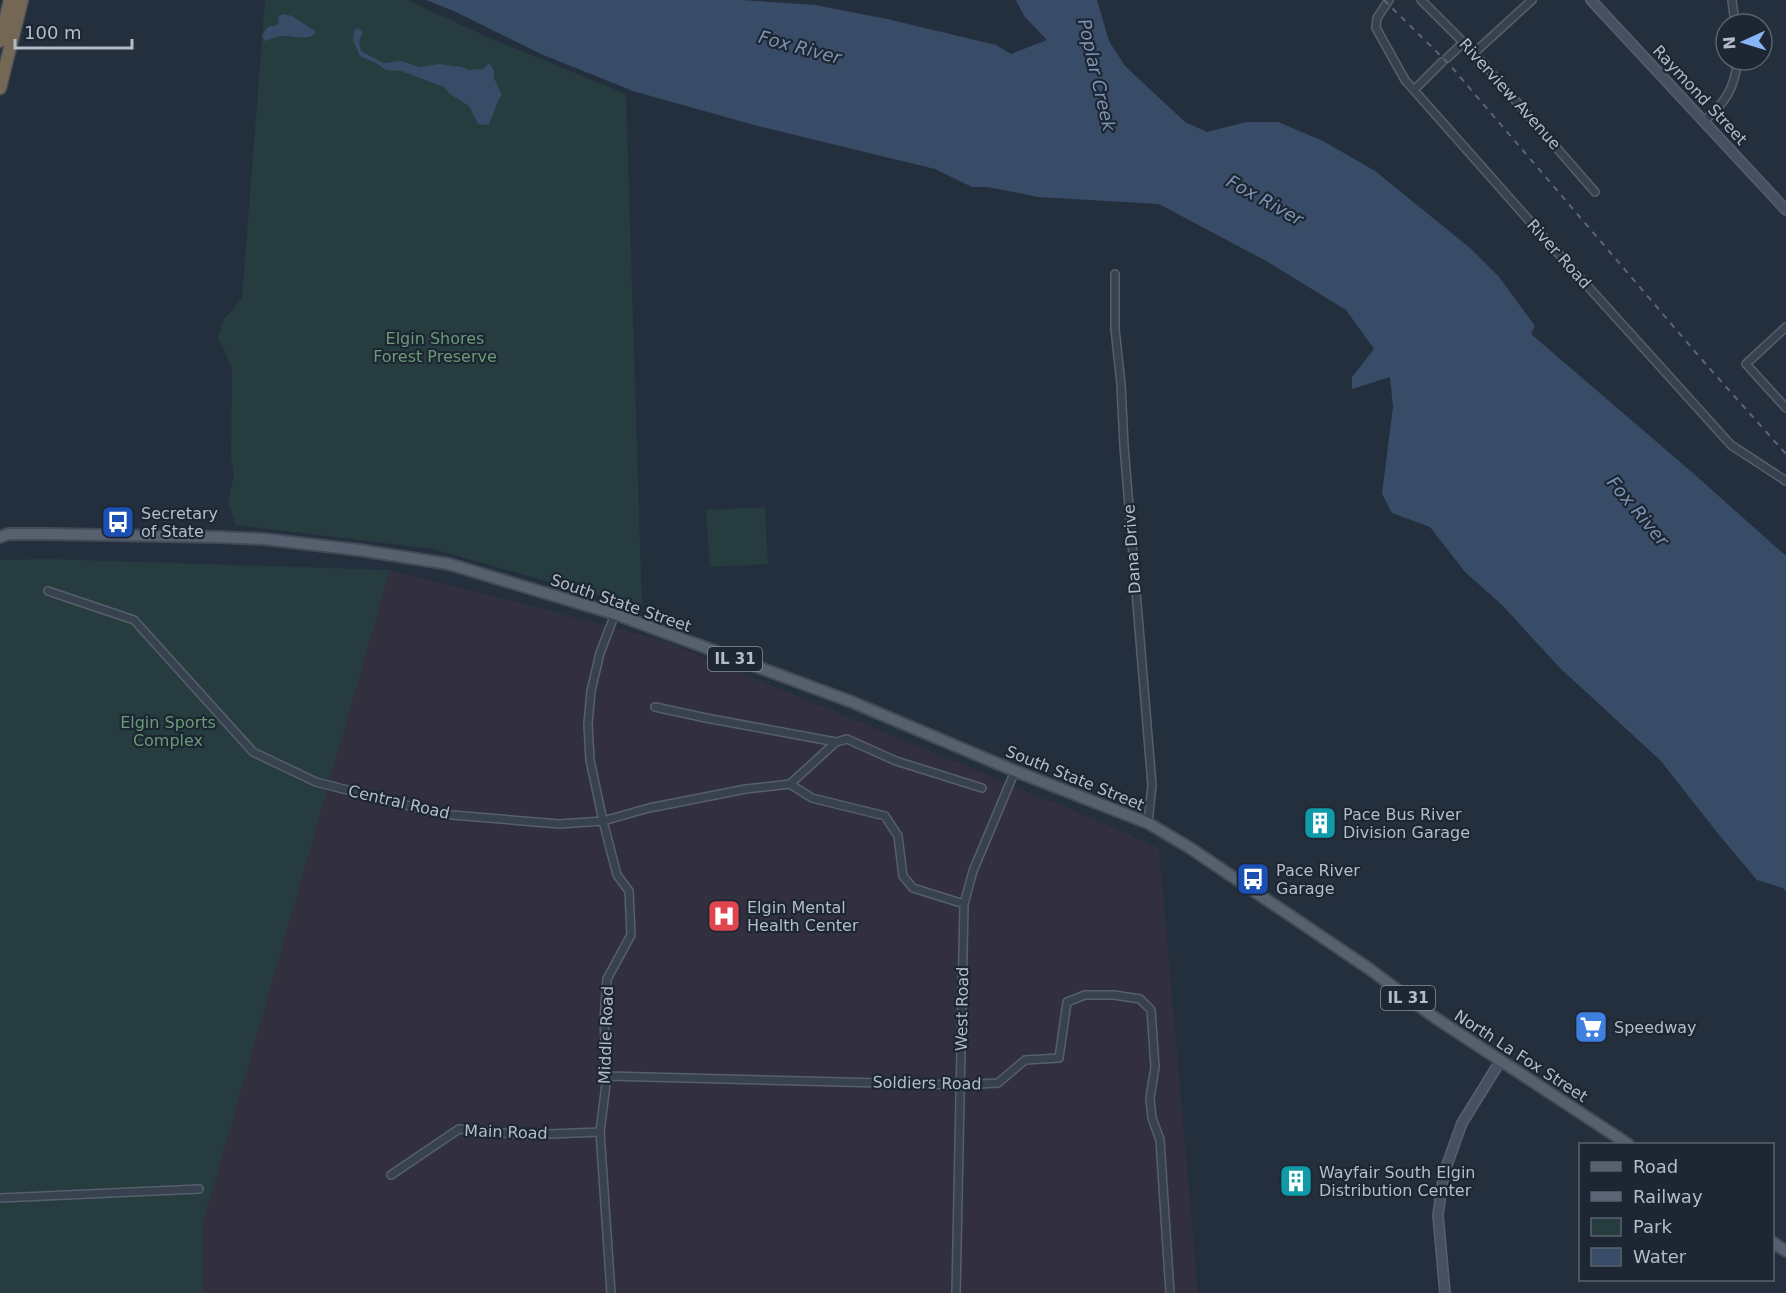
<svg xmlns="http://www.w3.org/2000/svg" width="1786" height="1293" viewBox="0 0 1786 1293" font-family="'DejaVu Sans',sans-serif">
	<rect width="100%" height="100%" fill="#242f3e"/>
	<path fill="#32303f" d="M390,570l272,70 453,188 44,20 39,445h-997l-2,-104z"/>
	<path fill="#263c3f" d="M265,0h142l85,39 134,55 16,514 -209,-59 -197,-24 -8,-23 6,-27 -3,-17 1,-91 -14,-29 6,-19 18,-21z
		M765,507l3,57 -58,3 -4,-57z
		M49,559l341,11 -187,653v70h-203v-733z"/>
	<path fill="#394c67" d="M426,0h314l75,5 72,14 109,26 15,9 36,-14 -23,-24 -8,-16h81l12,41 16,25 60,56 22,10 39,-10h32l45,19 52,30 95,77 29,29 36,49 -4,8 163,140 92,82v336l-3,-4 -26,-8 -37,-44 -60,-76 -100,-92 -58,-63 -37,-33 -35,-45 -38,-14 -10,-19 11,-87 -3,-30 -38,12v-12l22,-28 -28,-39 -78,-48 -109,-58 -121,-7 -50,-10h-16l-37,-18 -181,-44 -121,-34 -92,-37 -87,-43z
		M283,14l9,2 23,15v3c-10,7 -19,2 -30,2 -8,0 -13,3 -20,5l-3,-6 5,-7 3,-2h5l4,-3 -1,-7z
		M358,28l5,4 -4,10 2,9 22,12 18,-2 18,6 20,-3 23,3 7,3 14,-1 6,-6 5,7v8l8,17c-7,9 -8,21 -14,30l-10,-1 -9,-18 -19,-12 -6,-7 -43,-16 -15,-1 -10,-7 -16,-7 -7,-16 1,-10z"/>
	<g fill="none" stroke-linecap="round" stroke-linejoin="round">
		<g stroke="#565f6c" stroke-width="10">
			<path id="street" d="M1389,0l-12,18 -1,10 29,52 160,181 166,184 55,36
				M1421,0l53,53 121,139
				M1732,0l3,24
				M1474,53l58,-53
				M1447,58l17,-16
				M1414,90l28,-28
				M1704,121c22,-19 30,-32 34,-61
				M1115,274v55l6,55 3,62 28,339 -4,38
				M1786,327l-40,37 40,44
				M48,591l86,29 119,132 63,30 125,32 118,10 44,-3 46,-13 97,-19 44,-5 46,-42
				M655,707l51,11 130,24 11,-3 49,22 86,27
				M790,784l22,14 73,18 13,20 5,40 10,12 51,16
				M607,1076l354,9 37,-2 27,-23 34,-2 8,-56 18,-7h29l26,4 11,11 4,57 -5,31 2,20 8,22 10,153
				M391,1175l68,-46 66,6 75,-3
				M0,1198l199,-9
				M611,1293l-11,-161 7,-56 -3,-55 3,-42 24,-44 -2,-44 -12,-16 -14,-54 -13,-61 -2,-36 3,-33 9,-38 15,-39
				M956,1293l8,-389 9,-33 42,-100"/>
		</g>
		<g stroke="#565f6c" stroke-width="12">
			<path id="secondary" d="M1591,0l195,210
				M1445,1293l-7,-78 6,-42 18,-50 39,-63"/>
		</g>
		<g stroke="#414a57" stroke-width="14">
			<path id="primary" d="M0,537l8,-3h40l171,3 45,2 95,11 90,14 166,50 237,88 163,69 133,52 42,25 178,120 66,49 194,127
				M1772,1242l14,9"/>
		</g>
		<g stroke="#434c59" stroke-width="15">
			<path id="highway" d="M0,41l10,-41
				M0,88l22,-88"/>
		</g>
		<use href="#street" stroke="#38414e" stroke-width="7"/>
		<use href="#secondary" stroke="#465061" stroke-width="9"/>
		<use href="#primary" stroke="#56606e" stroke-width="10"/>
		<use href="#highway" stroke="#746855" stroke-width="12"/>
		<path stroke="#5a6575" stroke-width="2" stroke-dasharray="6 6" stroke-linecap="butt" d="M1384,0l65,64 254,297 83,93"/>
	</g>
	<defs>
		<g id="bus-square" transform="scale(1.725)"><rect x="-9" y="-9" width="18" height="18" rx="4" fill="#1a4fb4" stroke="#1d2633"/><path d="M-5-6H5V4H4V6H2V4H-2V6H-4V4H-5ZM-3.5-4V0h7V-4ZM-3.5 1.2v1.5H-2V1.2ZM2 1.2v1.5H3.5V1.2Z" fill="#fff"/></g>
		<g id="building-square" transform="scale(1.725)"><rect x="-9" y="-9" width="18" height="18" rx="4" fill="#0f9aa8" stroke="#1d2633"/><path d="M-4-6H4V6H1V3H-1V6H-4ZM-2.5-4.3h1.7v1.8h-1.7ZM.8-4.3h1.7v1.8H.8ZM-2.5-1h1.7V.8h-1.7ZM.8-1h1.7V.8H.8Z" fill="#fff"/></g>
		<g id="hospital-square" transform="scale(1.725)"><rect x="-9" y="-9" width="18" height="18" rx="4" fill="#e0444e" stroke="#1d2633"/><path d="M-5-5h3v3.5h4V-5h3V5h-3V1.5h-4V5h-3Z" fill="#fff"/></g>
		<g id="supermarket-square" transform="scale(1.725)"><rect x="-9" y="-9" width="18" height="18" rx="4" fill="#3f7fe0" stroke="#1d2633"/><path d="M-6-5.5h2.5l.6 2H6L4.5 2H-2.5L-4.4-4H-6ZM-1.5 3.2a1.3 1.3 0 1 0 .1 0ZM3 3.2a1.3 1.3 0 1 0 .1 0Z" fill="#fff"/></g>
	</defs>
	<g fill-rule="evenodd">
		<use href="#bus-square" x="118" y="522"/>
		<use href="#building-square" x="1320" y="823"/>
		<use href="#bus-square" x="1253" y="879"/>
		<use href="#hospital-square" x="724" y="916"/>
		<use href="#supermarket-square" x="1591" y="1027"/>
		<use href="#building-square" x="1296" y="1181"/>
	</g>
	<g text-anchor="middle" dominant-baseline="central" stroke-width="4.5" stroke-linejoin="round" paint-order="stroke">
		<g fill="#1d2633" stroke="#878f9c" stroke-width="1.5">
			<rect x="708" y="647" width="54" height="24" rx="4.5"/>
			<rect x="1381" y="986" width="54" height="24" rx="4.5"/>
		</g>
		<g font-size="15" font-weight="bold" fill="#b4bcc9">
			<text x="735" y="659">IL 31</text>
			<text x="1408" y="998">IL 31</text>
		</g>
		<g font-size="16" fill="#b4bcc9" stroke="#1d2633">
			<text transform="translate(1510 94) rotate(48)">Riverview Avenue</text>
			<text transform="translate(1700 95) rotate(47)">Raymond Street</text>
			<text transform="translate(1559 254) rotate(48)">River Road</text>
			<text transform="translate(1132 549) rotate(-94)">Dana Drive</text>
			<text transform="translate(621 603) rotate(19)">South State Street</text>
			<text transform="translate(1075 778) rotate(22)">South State Street</text>
			<text transform="translate(399 802) rotate(13)">Central Road</text>
			<text transform="translate(962 1009) rotate(-89)">West Road</text>
			<text transform="translate(606 1035) rotate(-88)">Middle Road</text>
			<text transform="translate(1521 1056) rotate(33)">North La Fox Street</text>
			<text transform="translate(927 1083) rotate(1)">Soldiers Road</text>
			<text transform="translate(506 1132) rotate(2)">Main Road</text>
		</g>
		<g font-size="16" fill="#6b9a76" stroke="#1d2633">
			<text x="435" y="338">Elgin Shores<tspan x="435" dy="18">Forest Preserve</tspan></text>
			<text x="168" y="722">Elgin Sports<tspan x="168" dy="18">Complex</tspan></text>
		</g>
		<g font-size="16" fill="#b4bcc9" stroke="#1d2633" text-anchor="start">
			<text x="141" y="513">Secretary<tspan x="141" dy="18">of State</tspan></text>
			<text x="1343" y="814">Pace Bus River<tspan x="1343" dy="18">Division Garage</tspan></text>
			<text x="1276" y="870">Pace River<tspan x="1276" dy="18">Garage</tspan></text>
			<text x="747" y="907">Elgin Mental<tspan x="747" dy="18">Health Center</tspan></text>
			<text x="1614" y="1027">Speedway</text>
			<text x="1319" y="1172">Wayfair South Elgin<tspan x="1319" dy="18">Distribution Center</tspan></text>
		</g>
		<g font-size="18" font-style="italic" fill="#7c92b1" stroke="#1d2633">
			<text transform="translate(800 47) rotate(15)">Fox River</text>
			<text transform="translate(1097 75) rotate(77)">Poplar Creek</text>
			<text transform="translate(1265 200) rotate(29)">Fox River</text>
			<text transform="translate(1638 511) rotate(50)">Fox River</text>
		</g>
	</g>
	<rect x="1579" y="1143" width="195" height="138" fill="#1d2633" stroke="#59626f" stroke-width="1.5"/>
	<rect x="1591" y="1162" width="30" height="9" fill="#56606e" stroke="#59626f" stroke-width="1.5"/>
	<text x="1633" y="1173" font-size="18" fill="#b4bcc9">Road</text>
	<rect x="1591" y="1192" width="30" height="9" fill="#5a6575" stroke="#59626f" stroke-width="1.5"/>
	<text x="1633" y="1203" font-size="18" fill="#b4bcc9">Railway</text>
	<rect x="1591" y="1218" width="30" height="18" fill="#263c3f" stroke="#59626f" stroke-width="1.5"/>
	<text x="1633" y="1233" font-size="18" fill="#b4bcc9">Park</text>
	<rect x="1591" y="1248" width="30" height="18" fill="#394c67" stroke="#59626f" stroke-width="1.5"/>
	<text x="1633" y="1263" font-size="18" fill="#b4bcc9">Water</text>
	<g transform="translate(1744 42) rotate(266)"><circle r="28" fill="#1d2633" stroke="#59626f" stroke-width="1.5"/>
	<path d="M0-4.5L10 22L0 15L-10 22Z" fill="#8ab4f8"/>
	<text y="-9" font-size="16" font-weight="bold" text-anchor="middle" fill="#b4bcc9">N</text>
	</g>
	<path d="M15 39v9h117v-9" fill="none" stroke="#b4bcc9" stroke-width="3"/>
	<text x="24" y="39" font-size="18" fill="#b4bcc9" stroke="#1d2633" stroke-width="4.5" paint-order="stroke">100 m</text>
</svg>
